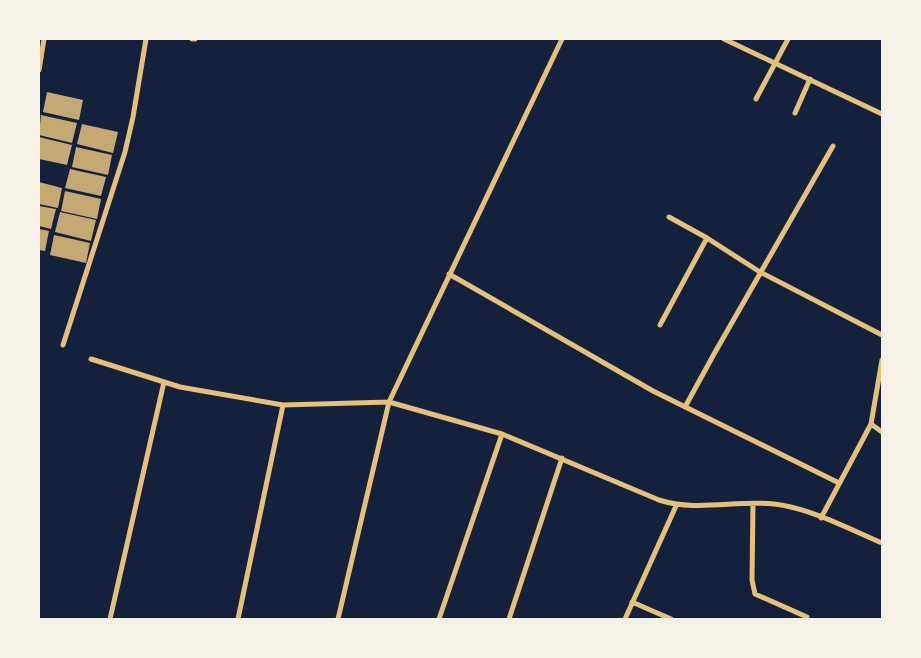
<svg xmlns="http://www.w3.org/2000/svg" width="921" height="658" viewBox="0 0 921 658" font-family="'Asap Condensed',sans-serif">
	<rect width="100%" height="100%" fill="#14213d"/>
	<path fill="#c6a872" d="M47,92l36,8 -4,20 -36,-8z
		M41,115l36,8 -5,20 -33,-8z
		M82,124l36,8 -5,21 -36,-9z
		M39,137l33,8 -5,20 -28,-6z
		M76,147l36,8 -4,20 -36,-8z
		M70,169l36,8 -5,19 -36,-8z
		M39,182l23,6 -4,20 -19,-4z
		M65,191l36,8 -4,20 -36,-8z
		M39,206l17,3 -5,20 -12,-3z
		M60,212l36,8 -5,21 -36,-9z
		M39,229l10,2 -4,20 -6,-1z
		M54,235l36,8 -4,20 -36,-8z"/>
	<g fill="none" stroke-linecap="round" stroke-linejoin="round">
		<path stroke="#e5c07b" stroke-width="5" d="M192,39h3
			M724,39l158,75
			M39,70l5,-31
			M756,99l32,-60
			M795,113l15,-34
			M669,217l38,21 53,34 122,63
			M449,274l204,117 186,92
			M660,325l47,-87
			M63,345l62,-193 8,-35 13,-78
			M91,359l89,28 103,18 106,-3 113,32 157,66c37,12 77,0 115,4 36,4 75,25 108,39
			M882,360l-11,64 11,8
			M685,407l29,-53 119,-208
			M753,504l-1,76 3,14 52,23
			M821,518l50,-94
			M632,602l39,17
			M110,619l54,-237
			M238,619l45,-214
			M338,619l51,-217 173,-363
			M439,619l63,-185
			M509,619l53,-161
			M625,619l51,-113"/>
	</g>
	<rect width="921" height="658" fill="none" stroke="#f6f1e7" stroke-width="80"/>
</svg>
